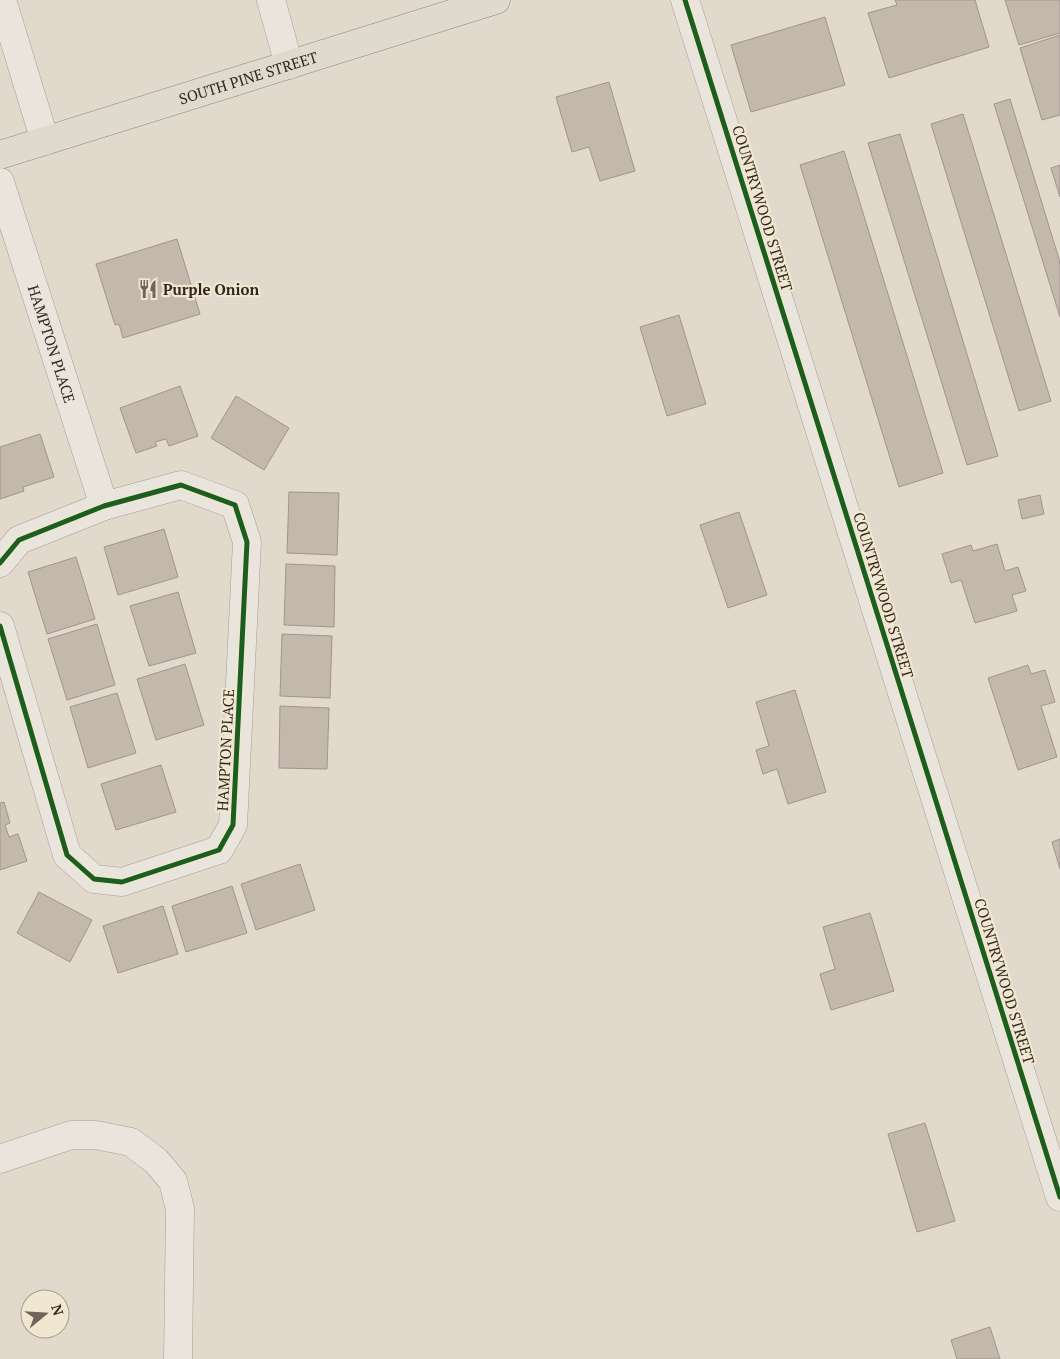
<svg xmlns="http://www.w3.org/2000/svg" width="1060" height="1359" viewBox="0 0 1060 1359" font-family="'PT Serif',serif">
	<rect width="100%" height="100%" fill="#e1d9cb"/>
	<path fill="#c4b8ad" stroke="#a0958b" d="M895,0h80l14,47 -100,31 -21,-65 29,-8z
		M1005,0h55v33l-41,12z
		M825,17l20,68 -94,27 -20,-67z
		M1060,35v80l-18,5 -22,-72z
		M609,82l26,89 -35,10 -11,-34 -17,5 -16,-55z
		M1010,99l50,163v55l-66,-213z
		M963,114l88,287 -32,10 -88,-287z
		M900,134l98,322 -31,9 -99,-322z
		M844,151l99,322 -44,14 -99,-322z
		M1060,165v32l-9,-29z
		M177,239l23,75 -77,24 -4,-14 -4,1 -19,-61z
		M679,315l27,89 -39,12 -27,-89z
		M180,386l18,50 -29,10 -3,-7 -11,3 2,4 -21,7 -16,-45z
		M236,396l53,32 -25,42 -53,-32z
		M40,434l14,43 -31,10 1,4 -24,8v-52z
		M289,492l50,1 -2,62 -50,-2z
		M1040,495l4,19 -22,5 -4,-19z
		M739,512l28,83 -39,13 -28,-83z
		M164,529l14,48 -60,18 -14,-48z
		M997,544l8,27 13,-4 8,24 -14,4 5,16 -42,12 -14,-43 -10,3 -9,-29 29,-9 2,6z
		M76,557l19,62 -48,15 -19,-62z
		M286,564l49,2 -1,61 -50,-2z
		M178,592l18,61 -47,13 -19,-60z
		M97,624l18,61 -48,15 -19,-61z
		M282,634l50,2 -2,62 -50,-2z
		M185,664l19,61 -48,15 -19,-61z
		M1028,665l3,9 14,-4 10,32 -14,4 16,51 -39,13 -30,-92z
		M795,690l31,102 -38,12 -11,-35 -14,5 -7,-24 13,-4 -13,-44z
		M117,693l19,60 -48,15 -18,-61z
		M280,706l49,2 -2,61 -48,-1z
		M161,765l15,47 -60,18 -15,-46z
		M4,802l6,21 -5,2 4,12 9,-3 9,27 -27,9v-67z
		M1060,839v30l-8,-27z
		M300,864l15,46 -59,20 -15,-46z
		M232,886l15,47 -61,19 -14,-46z
		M39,892l53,28 -22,42 -53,-29z
		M163,906l15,48 -60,19 -15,-47z
		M870,913l24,78 -63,19 -11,-36 15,-5 -12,-42z
		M925,1123l30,98 -38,11 -29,-98z
		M990,1327l10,32h-43l-6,-19z"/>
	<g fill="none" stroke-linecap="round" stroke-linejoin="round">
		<g stroke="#a69e95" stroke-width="29">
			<g id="minor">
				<path d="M2,0l43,141"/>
				<path d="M271,0l18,65"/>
				<path d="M685,0l375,1197"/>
				<path id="s1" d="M0,182l104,324"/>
				<path d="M0,563l19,-23 85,-34 77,-21 54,20 12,37 -14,283 -14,25 -97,32 -28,-3 -27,-24 -67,-229"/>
				<path d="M0,1159l71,-24h25l35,7 25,19 17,20 7,28 -2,150"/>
			</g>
		</g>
		<g stroke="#8b847b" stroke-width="29">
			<g id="major">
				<path id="s2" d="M0,155l496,-155"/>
			</g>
		</g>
		<use href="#minor" stroke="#e9e4dc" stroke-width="28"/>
		<use href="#major" stroke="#dfdace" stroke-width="28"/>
		<g stroke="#f1e7d1" stroke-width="8">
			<path id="cycleway" d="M685,0l375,1197
				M0,563l19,-23 85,-34 77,-21 54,20 12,37 -14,283 -14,25 -97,32 -28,-3 -27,-24 -67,-229"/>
		</g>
		<use href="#cycleway" stroke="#1b5e20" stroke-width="5"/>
	</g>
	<defs>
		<g id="restaurant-bare" transform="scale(1.5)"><path d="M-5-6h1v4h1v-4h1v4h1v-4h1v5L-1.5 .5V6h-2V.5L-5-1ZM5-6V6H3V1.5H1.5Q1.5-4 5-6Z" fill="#6f655b" stroke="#f1e7d1" stroke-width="2.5" paint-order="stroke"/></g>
	</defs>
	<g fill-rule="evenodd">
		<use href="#restaurant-bare" x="148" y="289"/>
	</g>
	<g text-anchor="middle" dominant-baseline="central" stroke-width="4.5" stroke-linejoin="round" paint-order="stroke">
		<g font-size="15" fill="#32271e" stroke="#f1e7d1">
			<text stroke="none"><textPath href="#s2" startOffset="260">SOUTH PINE STREET</textPath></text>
			<text transform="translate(763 208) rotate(73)">COUNTRYWOOD STREET</text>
			<text stroke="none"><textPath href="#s1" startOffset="170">HAMPTON PLACE</textPath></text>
			<text transform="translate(884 595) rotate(73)">COUNTRYWOOD STREET</text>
			<text transform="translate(225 750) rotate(-87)">HAMPTON PLACE</text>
			<text transform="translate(1005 981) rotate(73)">COUNTRYWOOD STREET</text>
		</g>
		<g font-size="15" font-weight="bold" fill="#32271e" stroke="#f1e7d1" text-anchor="start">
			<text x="163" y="289">Purple Onion</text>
		</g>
	</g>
	<g transform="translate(45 1314) rotate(72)"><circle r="24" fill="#f1e7d1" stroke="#a59a89"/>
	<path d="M0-4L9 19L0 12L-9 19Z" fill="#6f655b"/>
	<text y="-8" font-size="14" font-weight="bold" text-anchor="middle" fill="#32271e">N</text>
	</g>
</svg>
